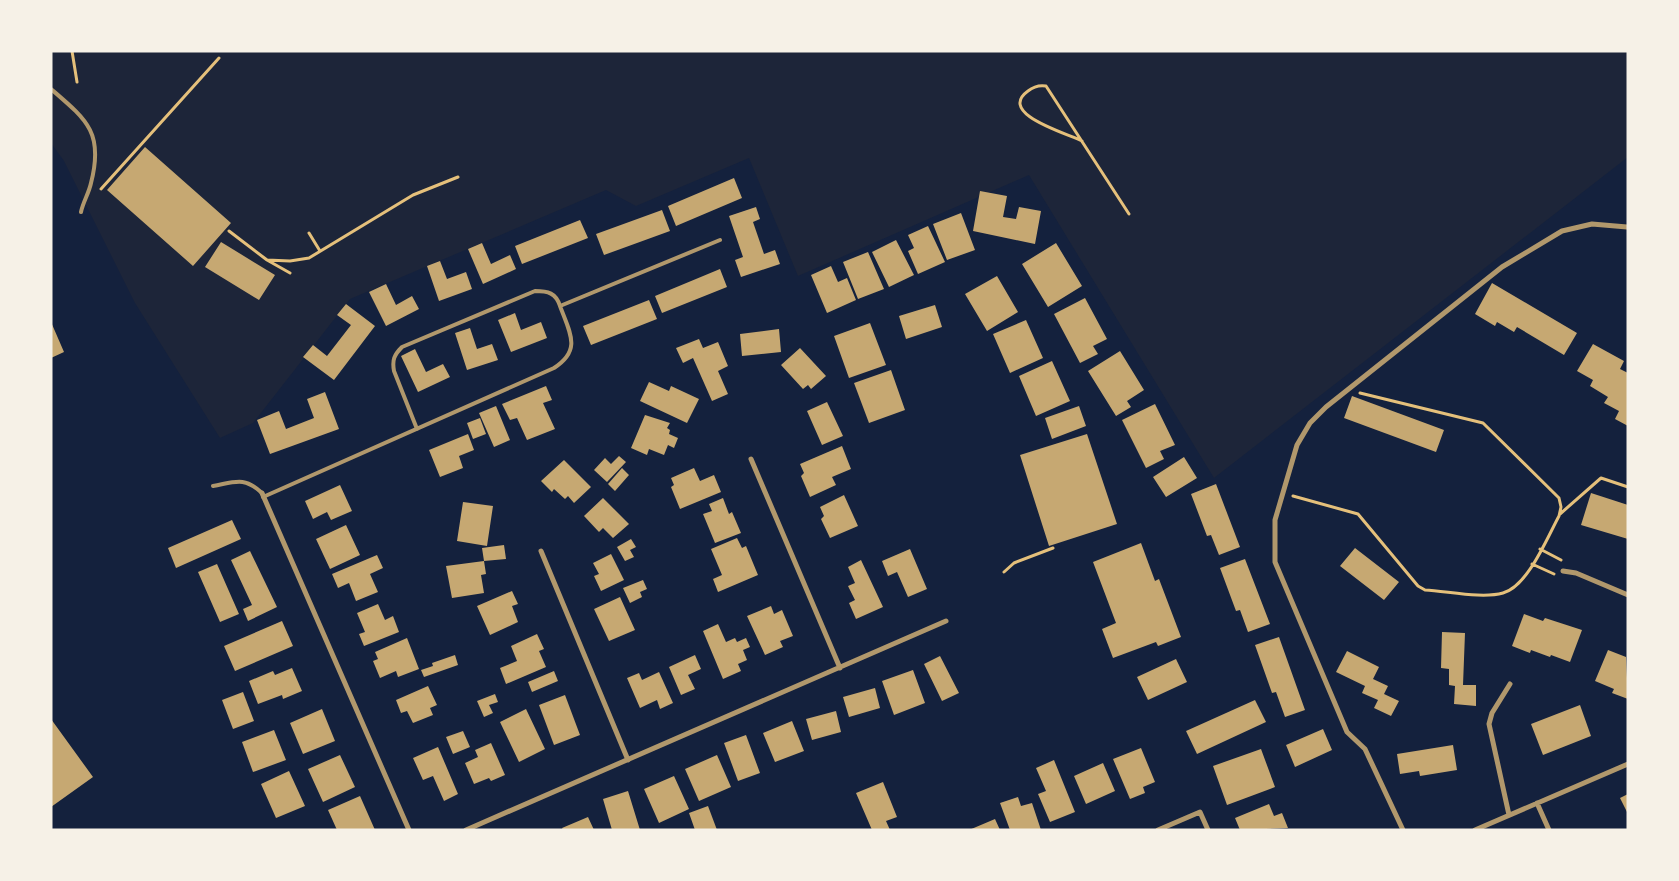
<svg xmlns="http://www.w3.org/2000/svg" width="1679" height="881" viewBox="0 0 1679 881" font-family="'Space Grotesk',sans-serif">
	<rect width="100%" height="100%" fill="#14213d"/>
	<path fill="#1d2539" d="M51,51h1577v106l-414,321 -185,-303 -231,101 -49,-118 -113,48 -30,-16 -256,109 -97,124 -33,15 -85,-135 -71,-142 -13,-18z"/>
	<path fill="#c6a872" d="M145,147l86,76 -38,43 -86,-76z
		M734,178l8,20 -66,28 -8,-20z
		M980,191l27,5 -4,21 13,2 3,-12 22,4 -6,33 -62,-13z
		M756,207l4,12 -7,3 11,32 11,-4 5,14 -39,13 -6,-17 8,-3 -14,-41z
		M662,210l8,21 -66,24 -8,-21z
		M961,213l14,37 -28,10 -14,-36z
		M580,220l8,18 -66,26 -7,-18z
		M928,226l17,36 -27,12 -10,-23 6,-3 -6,-13z
		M896,240l18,35 -25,12 -17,-35z
		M221,242l54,33 -16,25 -54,-33z
		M482,243l9,21 19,-9 6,14 -33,15 -15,-35z
		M1056,243l26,43 -34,21 -26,-43z
		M868,252l16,37 -26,10 -15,-37z
		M440,261l7,18 19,-7 6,17 -33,12 -12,-35z
		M831,266l7,16 9,-4 9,22 -29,13 -16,-38z
		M720,269l7,18 -65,26 -7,-17z
		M997,276l21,36 -31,19 -22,-37z
		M1492,283l85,50 -13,22 -47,-28 -3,5 -17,-10 -2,4 -20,-12z
		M386,284l10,21 16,-9 7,13 -33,17 -17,-34z
		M1085,298l22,41 -14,7 5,8 -18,9 -26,-49z
		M649,300l8,19 -66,26 -8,-19z
		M346,304l29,22 -41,54 -31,-23 10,-12 14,11 24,-31 -14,-10z
		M935,305l7,22 -36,12 -7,-23z
		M515,313l6,17 20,-8 6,16 -36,14 -13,-32z
		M1026,320l17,38 -33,15 -17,-39z
		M51,322l13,30 -13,6z
		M870,323l16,42 -37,13 -15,-42z
		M470,328l7,21 15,-5 6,16 -31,10 -12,-37z
		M779,329l2,23 -39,4 -2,-22z
		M699,339l4,9 15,-6 10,24 -10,5 10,23 -16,7 -19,-43 -10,5 -7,-15z
		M1593,344l31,17 -4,8 8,4v53l-13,-7 4,-8 -15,-8 4,-6 -18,-11 3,-6 -16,-9z
		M800,348l26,28 -15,13 -3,-4 -5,4 -22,-24z
		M415,349l11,23 17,-8 7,13 -32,15 -17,-36z
		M1120,351l24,39 -17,11 4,6 -15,9 -28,-45z
		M1052,361l18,40 -34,15 -17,-40z
		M891,370l14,40 -36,13 -15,-40z
		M649,382l20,9 2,-5 28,13 -12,24 -47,-22z
		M546,386l6,14 -9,3 12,26 -28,11 -10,-22 -7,2 -8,-16z
		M325,392l14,37 -69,25 -13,-34 22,-9 7,18 28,-11 -7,-19z
		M1352,396l92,34 -8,22 -92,-34z
		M827,402l16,34 -21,9 -15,-34z
		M1155,404l20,41 -15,6 4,8 -18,9 -24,-48z
		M496,406l14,34 -16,7 -15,-34z
		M1079,406l7,20 -34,13 -7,-21z
		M645,415l25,8 -3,5 3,2 -1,4 9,4 -4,10 -6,-3 -4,10 -15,-6 -2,6 -16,-7z
		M480,418l6,16 -13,5 -6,-16z
		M468,434l6,16 -15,6 4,12 -23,9 -11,-27z
		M1087,434l30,90 -68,22 -29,-91z
		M842,446l9,23 -19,8 4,8 -26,12 -9,-21 3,-3 -4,-9z
		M619,456l7,6 -19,20 -13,-12 11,-12 6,6z
		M1184,457l13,21 -31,19 -13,-20z
		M564,460l27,27 -17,16 -6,-7 -3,3 -11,-10 -2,3 -11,-11z
		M622,468l7,7 -14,16 -7,-7z
		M694,468l6,13 14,-6 7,17 -41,17 -9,-22 3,-2 -3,-7z
		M1216,484l24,63 -21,8 -8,-20 -4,1 -16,-42z
		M340,485l12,26 -21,9 -4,-8 -14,7 -8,-18z
		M1591,493l37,12v34l-47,-14z
		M844,495l14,31 -28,12 -9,-19 3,-3 -4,-9z
		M603,498l26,26 -16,14 -10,-10 -4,4 -15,-16z
		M723,498l6,16 3,-2 9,21 -26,10 -12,-29 9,-3 -3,-7z
		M463,502l30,4 -6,40 -30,-5z
		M232,520l9,19 -65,29 -8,-20z
		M346,525l14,30 -30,14 -14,-30z
		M737,538l5,10 4,-2 12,29 -40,17 -5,-13 9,-4 -11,-26z
		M631,539l5,8 -6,3 4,7 -9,4 -8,-14z
		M1141,543l14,38 4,-2 22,58 -23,9 -2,-4 -43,16 -11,-29 14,-6 -23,-61z
		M504,545l2,14 -22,2 2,13 -5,1 3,18 -32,5 -6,-32 38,-5 -2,-13z
		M1355,548l44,34 -15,18 -44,-34z
		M910,549l17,40 -19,8 -11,-25 -9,4 -6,-15z
		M250,551l27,56 -29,14 -5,-12 9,-4 -21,-45z
		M611,554l13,26 -23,11 -7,-15 5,-2 -6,-11z
		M377,555l6,13 -13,6 8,18 -22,9 -7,-18 -11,5 -6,-14z
		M1245,559l25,65 -22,8 -8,-22 -4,1 -16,-43z
		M861,560l22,47 -27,12 -7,-16 6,-3 -7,-14 7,-3 -7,-16z
		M217,564l22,50 -19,8 -22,-50z
		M643,580l4,9 -7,3 2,5 -12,6 -7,-15z
		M512,591l6,13 -6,2 6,16 -28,13 -13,-29z
		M620,597l15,33 -26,11 -15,-32z
		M378,604l7,16 8,-4 6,16 -35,14 -5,-12 6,-2 -8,-19z
		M771,606l3,8 8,-4 11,26 -13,5 3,6 -18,8 -18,-39z
		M1524,614l19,7 2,-3 37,12 -12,32 -19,-7 -1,2 -19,-7 -1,3 -18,-7z
		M282,621l11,25 -58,25 -11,-25z
		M718,624l8,18 9,-4 2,4 9,-4 4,9 -7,3 4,10 -9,4 3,7 -18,8 -20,-48z
		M1442,632l23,1 -2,52h13v21l-22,-2 1,-18 -6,-1v-16l-8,-1z
		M537,634l7,15 -5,2 7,16 -40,17 -6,-16 17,-7 -6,-15z
		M1279,637l26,73 -20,7 -9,-25 -4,1 -17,-48z
		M407,638l12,31 -21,8 -2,-6 -16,7 -7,-17 5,-2 -3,-7z
		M1608,650l18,7 2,42 -16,-6 2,-4 -19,-8z
		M1347,651l32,16 -6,12 15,7 -4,8 15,7 -8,15 -17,-8 4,-8 -16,-7 3,-7 -29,-14z
		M455,655l3,10 -34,12 -3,-7 12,-4 -1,-3z
		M695,655l6,14 -13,6 7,14 -14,6 -12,-28z
		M940,656l19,37 -17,8 -18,-37z
		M1176,659l11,23 -39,18 -11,-23z
		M292,668l10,23 -19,8 -1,-4 -24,9 -9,-23 24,-10 2,4z
		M913,670l12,33 -31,12 -12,-34z
		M554,671l4,10 -26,11 -4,-10z
		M659,672l14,31 -13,6 -3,-9 -17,8 -13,-30 12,-5 3,7z
		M428,686l9,19 -7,3 3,7 -20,8 -6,-12 -6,2 -5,-13z
		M875,688l5,20 -31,9 -6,-20z
		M243,692l11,29 -21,8 -11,-29z
		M495,694l3,8 -9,3 4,8 -9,4 -7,-16z
		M565,695l15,40 -26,10 -15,-40z
		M1255,700l11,22 -69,32 -11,-23z
		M1580,705l11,31 -48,19 -12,-31z
		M322,709l13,32 -32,13 -13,-31z
		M526,709l19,40 -26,13 -19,-40z
		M836,711l5,21 -29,8 -6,-21z
		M51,719l42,58 -42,30z
		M792,721l12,30 -29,11 -12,-29z
		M1323,729l9,21 -37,17 -9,-22z
		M274,730l12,30 -33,12 -11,-30z
		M463,731l7,16 -17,7 -7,-17z
		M746,735l14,38 -22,8 -14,-38z
		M491,743l14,32 -14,6 -2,-3 -15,6 -9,-21 13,-6 -3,-7z
		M1453,745l4,25 -37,6 -1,-5 -19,3 -3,-20z
		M438,747l20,47 -14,7 -11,-25 -10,4 -10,-22z
		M1141,748l14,34 -12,5 2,6 -15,6 -17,-40z
		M1261,749l14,38 -48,18 -14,-39z
		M340,755l15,32 -32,15 -15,-33z
		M717,755l14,32 -32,14 -14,-32z
		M1054,760l21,52 -25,10 -12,-28 8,-3 -10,-23z
		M1103,763l12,28 -29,13 -12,-28z
		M289,771l16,35 -29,12 -15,-34z
		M674,776l15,33 -30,14 -15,-34z
		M883,782l14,35 -11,4 4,9h-18l-16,-37z
		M628,791l12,39h-28l-9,-31z
		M1628,794v20l-8,-16z
		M360,796l15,34h-38l-9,-20z
		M1018,797l3,9 11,-3 9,27h-31l-10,-27z
		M1269,804l5,12 8,-3 6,15 -48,2 -5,-12z
		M708,806l9,24h-22l-6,-17z
		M588,817l6,13h-31l-1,-2z
		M995,819l5,11h-31z"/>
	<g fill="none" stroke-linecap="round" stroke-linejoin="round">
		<path stroke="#e5c07b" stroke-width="3" d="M72,51l5,31
			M1082,141c-13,-7 -86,-27 -54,-50 5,-4 12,-6 18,-5l83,128
			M101,189l118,-131
			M229,231l38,29 23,13
			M309,233l11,18
			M267,260l23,1 19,-3 104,-63 45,-18
			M1293,496l65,18 60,72 7,4c22,1 57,9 78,3 25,-7 44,-55 56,-77l2,-9 -2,-9 -76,-75 -123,-30
			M1560,514l41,-36 27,9
			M1540,549l21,11
			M1532,564l22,10
			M1004,572l10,-9 39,-15"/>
		<path stroke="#b1986c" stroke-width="4" d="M51,89c36,31 53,44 40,94 -2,10 -8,19 -10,29
			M417,429l-23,-58c-2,-11 0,-16 8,-24l133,-56c13,0 21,2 25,15
			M213,486c22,-4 31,-10 49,7
			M263,497l291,-129c28,-18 16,-35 6,-62l160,-66"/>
		<path stroke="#b1986c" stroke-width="5" d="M751,459l89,209
			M262,493l147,337
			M541,551l87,209
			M1563,571l13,2 52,22
			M1537,803l12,27
			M1509,815l-20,-91 3,-11 18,-29
			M466,830l480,-209
			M1158,830l42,-18 8,18
			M1403,830l-38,-81 -18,-17 -72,-170v-42l22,-75 13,-22 16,-16 176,-140 60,-36 30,-7 35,3
			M1475,830l153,-66"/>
	</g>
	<rect width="1679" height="881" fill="none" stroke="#f6f1e7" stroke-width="105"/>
</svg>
